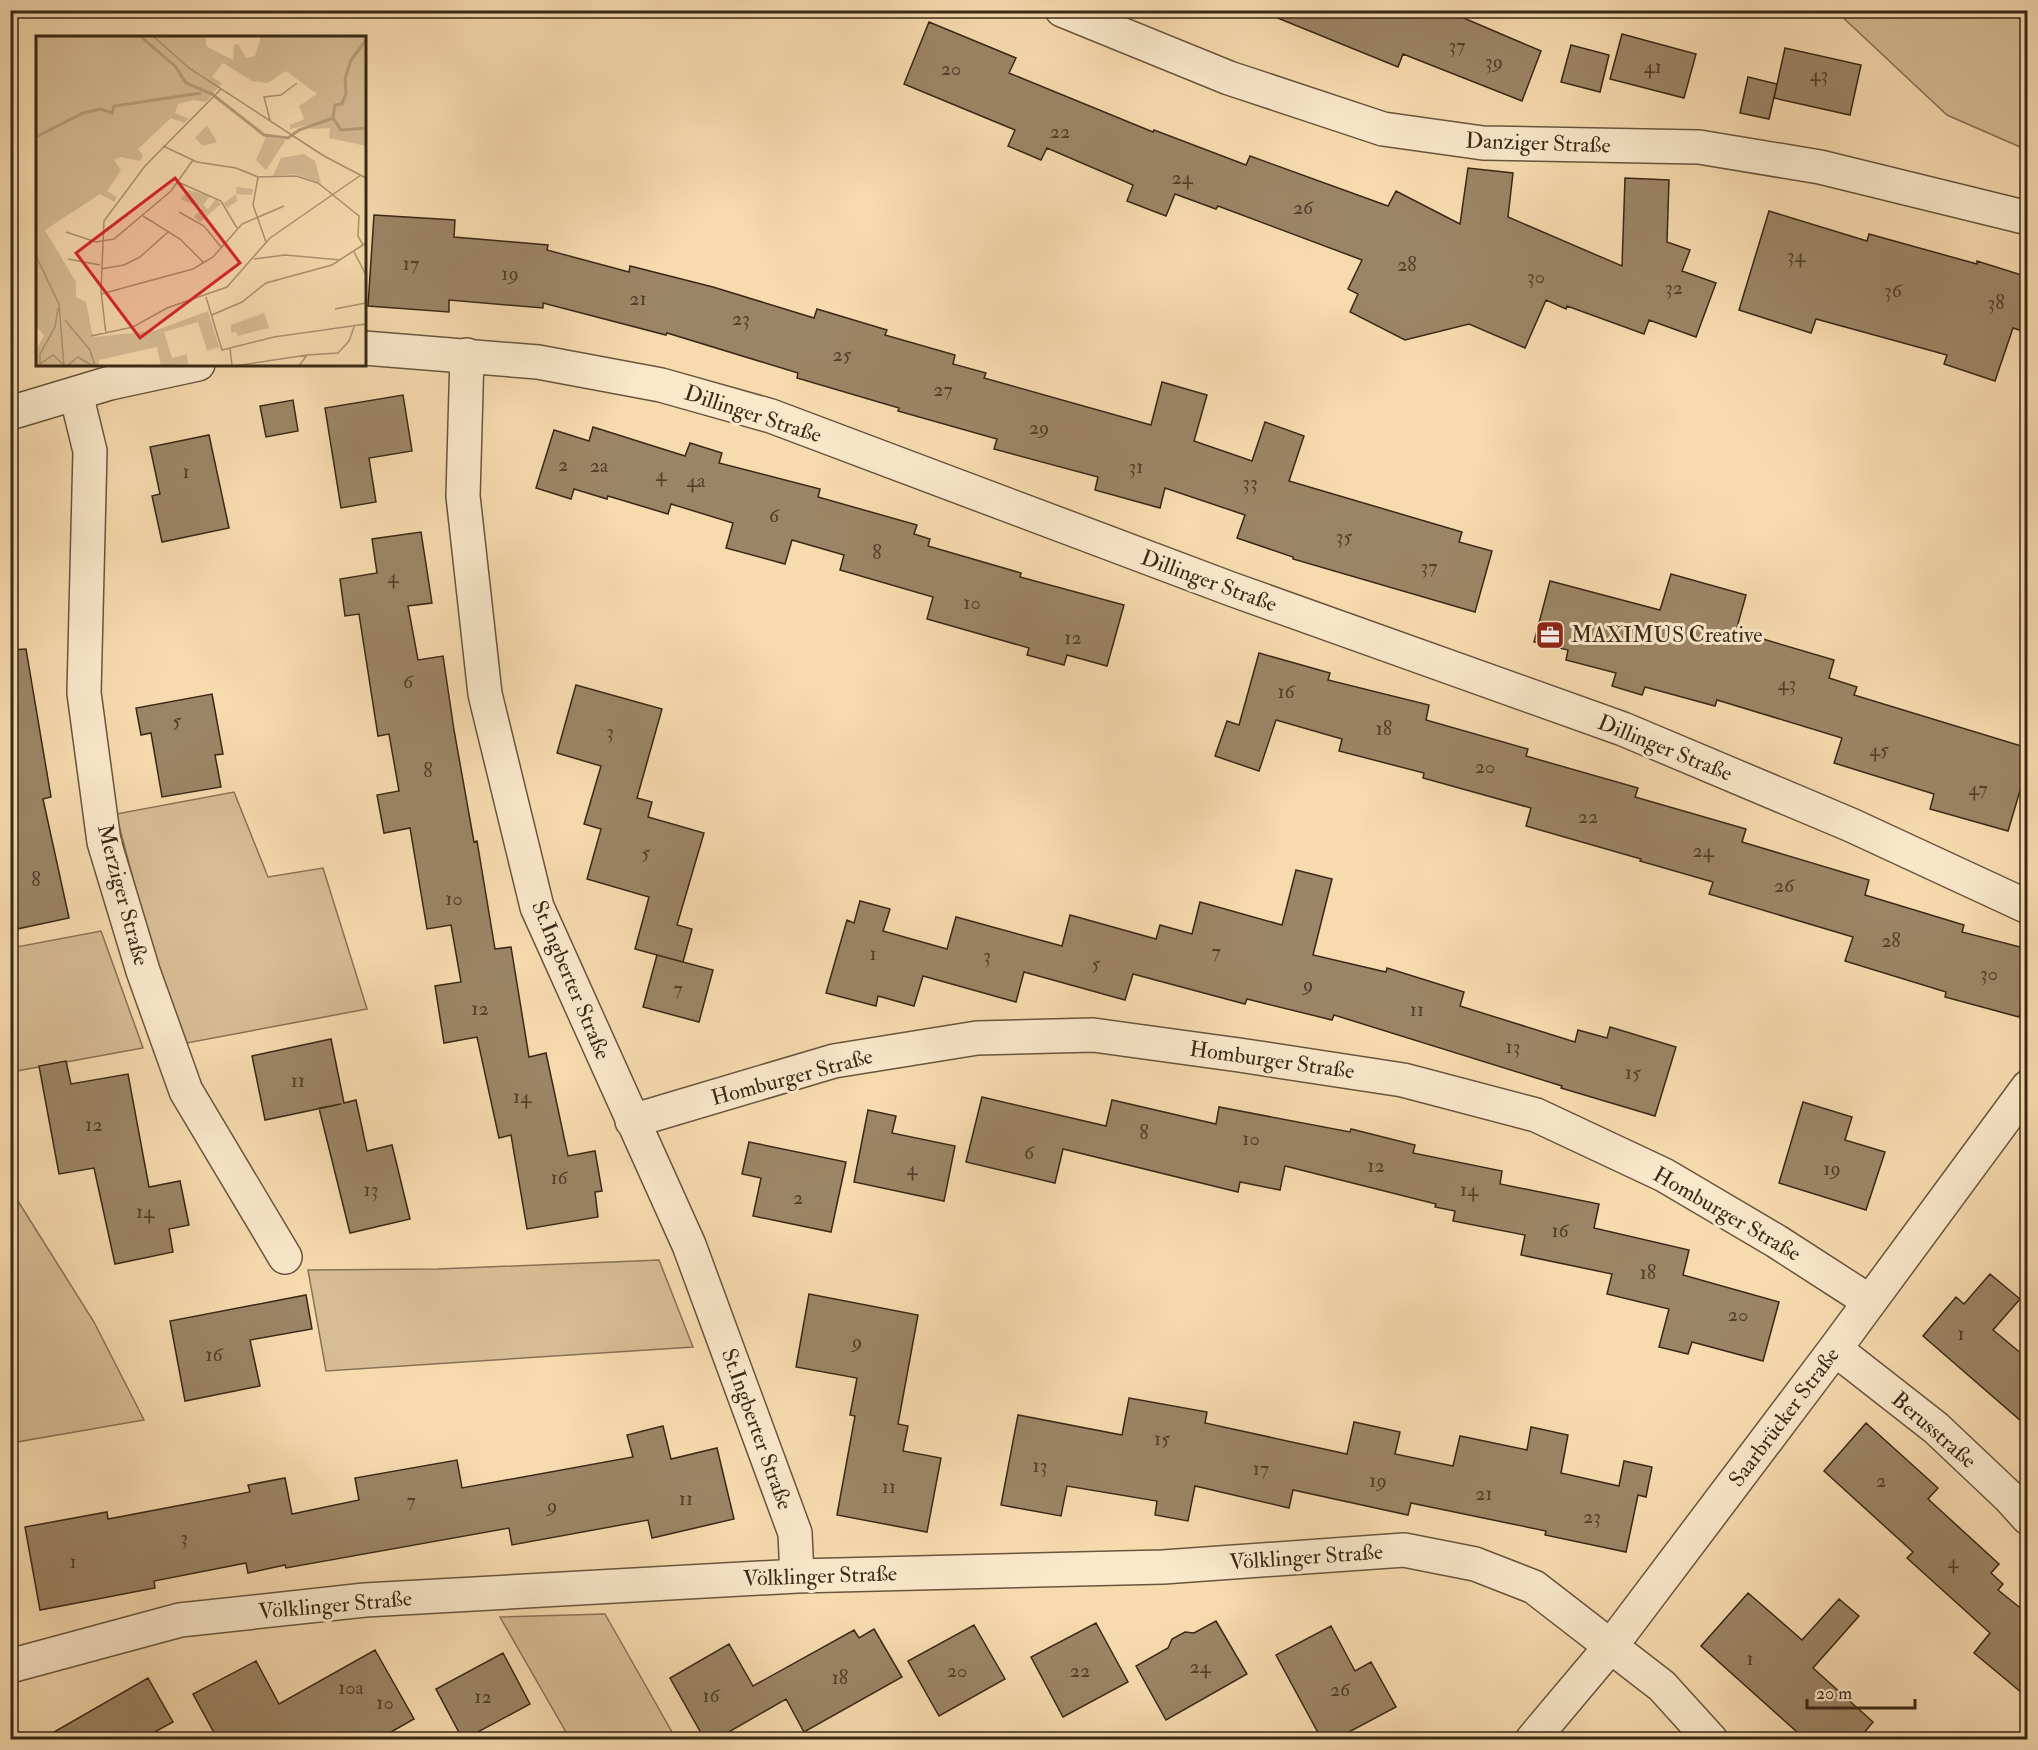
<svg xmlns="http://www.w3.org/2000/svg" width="2038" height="1750" viewBox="0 0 2038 1750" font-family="'IM FELL Double Pica',serif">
	<rect width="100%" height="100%" fill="#f7dbaf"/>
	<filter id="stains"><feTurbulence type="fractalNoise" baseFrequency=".00333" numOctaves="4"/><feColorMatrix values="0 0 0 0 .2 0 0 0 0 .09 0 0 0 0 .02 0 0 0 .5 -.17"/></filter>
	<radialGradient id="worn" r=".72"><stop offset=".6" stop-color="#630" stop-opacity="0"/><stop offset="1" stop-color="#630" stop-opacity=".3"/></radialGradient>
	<path fill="#d7bd95" stroke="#887256" stroke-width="1.5" d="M1836,11h191v139l-80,-35z
		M234,792l34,85 55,-9 44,141 -180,34 -38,-104 -33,-125z
		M101,931l42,117 -132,24v-124z
		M11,1190l83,132 50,98 -133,23z
		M659,1260l34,87 -367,24 -18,-101 130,-1z
		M605,1614l71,125h-106l-70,-122z"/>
	<path fill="#9c8566" stroke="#3a2817" stroke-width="1.5" d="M1263,10h182l96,41 -19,50 -119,-47 -5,13 -135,-55z
		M929,22l87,36 -7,15 144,59 1,-2 92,35 4,-9 138,50 8,-15 64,33 8,-56 45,5 -5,44 114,49 3,-88 44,2 -2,62 23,8 -8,21 34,12 -20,54 -47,-17 -5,14 -77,-28 -1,3 -20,-9 -21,48 -56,-24 -64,16 -55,-28 8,-18 -10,-5 14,-29 -144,-54 -2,3 -41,-15 -9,22 -39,-15 6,-16 -86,-37 -6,12 -33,-14 7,-16 -111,-46z
		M1622,34l74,20 -12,44 -74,-19z
		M1571,45l38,10 -9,37 -39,-10z
		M1785,48l76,17 -11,50 -76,-17z
		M1748,77l29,7 -8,35 -29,-6z
		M1769,211l98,30 2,-7 108,30v-3l51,16v56l-15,-5 -18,53 -51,-17 3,-9 -131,-36 -5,14 -72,-23z
		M374,215l81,5 -1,17 94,8 -1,5 82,22 1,-6 83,21 101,31 3,-9 70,21 -2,5 70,20 -2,9 33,9 -2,5 167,47 11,-43 45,13 -13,46 58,20 13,-39 39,14 -15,45 173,51 -3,10 33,9 -17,61 -182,-53v-2l-56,-19 8,-23 -80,-27 -5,20 -65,-18 3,-13 -104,-28 3,-10 -99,-28 1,-3 -102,-30 1,-5 -131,-40 -1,2 -123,-32v5l-94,-8v12l-81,-6z
		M403,395l9,56 -43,7 7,44 -35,6 -16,-100z
		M293,400l5,31 -32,6 -6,-31z
		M593,427l92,29 5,-13 32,10 -3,10 101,26 -2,8 99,28 -3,9 16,5 -2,7 93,27 -1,4 104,28 -17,61 -40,-11 -3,10 -37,-10 2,-7 -102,-29 6,-22 -93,-27 4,-15 -52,-15 -7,24 -59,-16 7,-25 -62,-19 -3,10 -60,-18 -1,3 -33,-10 -3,10 -35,-11 18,-58 35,11z
		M209,435l20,93 -67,14 -10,-46 8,-2 -10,-47z
		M421,532l11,71 -24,3 10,54 25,-4 11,74 20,112 3,-1 18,108 16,-2 18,110 17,-4 22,103 27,-5 7,40 -7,1 3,25 -71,12 -16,-94 -12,3 -22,-101 -33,6 -9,-57 26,-4 -10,-57 -24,4 -17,-101 -26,5 -7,-38 22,-4 -10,-57 -11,2 -19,-122 -14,2 -5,-37 37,-6 -5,-34z
		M1671,574l75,21 -10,36 98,29 -5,18 28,9 -3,8 174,53v16l-20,67 -78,-22 4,-15 -100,-31 8,-25 -125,-38 -2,6 -70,-19 -3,8 -30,-9 4,-13 -50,-13 2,-10 -34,-8 16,-61 110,29z
		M26,649l25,148 -8,2 26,119 -52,11 -7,-32v-247z
		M1259,653l71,20 -2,7 101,25 -3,15 102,29 -2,7 112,32 -3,9 111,32 -4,13 127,38 -4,15 99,30 -2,7 66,17v36l-9,32 -74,-20 1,-5 -101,-31 8,-24 -144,-43 4,-12 -73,-21 1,-2 -115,-33 5,-18 -108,-30 1,-5 -85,-22 3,-12 -66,-19 -17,51 -44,-15 12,-35 12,4z
		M576,685l86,24 -25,89 15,4 -4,15 56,16 -27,92 15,4 -9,33 -48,-13 14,-52 -62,-18 14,-50 -17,-5 17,-58 -44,-13z
		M212,694l11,60 -8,1 6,32 -59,10 -11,-64 -10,2 -5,-27z
		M1296,870l36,9 -19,76 73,17 1,-4 77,24 -4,14 115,36 3,-12 29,8 3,-11 66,20 -21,69 -94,-28 1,-2 -228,-71 -2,5 -85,-21 -2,5 -112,-30 -8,26 -101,-28 -8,30 -93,-26 -9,30 -36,-10 -2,10 -50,-13 21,-73 7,3 6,-22 30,8 -7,22 64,18 9,-32 106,29 8,-31 86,24 4,-14 32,9 8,-32 82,23z
		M657,955l56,15 -14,52 -56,-15z
		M331,1039l13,64 12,-3 11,51 25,-6 18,74 -60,14 -31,-125 22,-4 -76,16 -13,-64z
		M66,1061l5,23 57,-10 21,113 31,-6 9,44 -20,4 4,23 -58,12 -21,-96 -35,6 -20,-108z
		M982,1097l124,29 6,-26 104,24 3,-17 131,25 1,-3 64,16 -2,8 89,18 -2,13 99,20 -5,24 95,22 -6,25 96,27 -16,59 -71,-19 -4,12 -29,-7 10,-38 -62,-15 5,-20 -91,-19 4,-20 -72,-14 2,-10 -20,-4 1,-3 -151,-38 -5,24 -40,-8 -2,10 -175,-43 -8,34 -89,-21z
		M1803,1102l49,15 -7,23 40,12 -19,58 -87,-27z
		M868,1110l28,6 -4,17 63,13 -11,55 -90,-19z
		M749,1142l97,20 -15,70 -78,-16 8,-38 -19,-4z
		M1990,1274l30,25 -27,31 35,29v68l-105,-91 33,-39 8,7z
		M809,1294l109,21 -20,109 10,2 -5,25 38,7 -14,74 -90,-17 18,-99 -5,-1 7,-37 -61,-11z
		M306,1295l6,34 -62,11 10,46 -75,15 -15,-80z
		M1129,1398l78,14 -2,11 142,31 7,-32 46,10 -5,22 58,12 7,-30 67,14 4,-23 37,8 -7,38 58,13 5,-25 28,6 -6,30 -8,-2 -12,57 -81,-17 1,-4 -135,-28 -3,12 -115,-25 -4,18 -94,-22 -7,35 -33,-6 2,-14 -90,-15 -6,30 -60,-11 17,-90 104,20z
		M1866,1423l72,65 -10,11 71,65 -8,9 12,11 -5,6 30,24v84l-54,-45 16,-20 -83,-75 6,-6 -89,-81z
		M663,1426l8,33 46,-11 17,71 -82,19 -4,-18 -136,25 -3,-17 -223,40 -1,-3 -37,8 -2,-10 -92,18 1,7 -115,22 -15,-83 82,-15 1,7 142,-27 -2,-7 37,-7 7,36 67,-14 -4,-22 102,-18 5,28 171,-31 -6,-22z
		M1748,1593l54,47 37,-41 20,17 -46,52 60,54 -15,18h-52l-105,-94z
		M1216,1621l31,53 -81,46 -30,-54 32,-18 4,-9 13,-7 9,1z
		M1096,1623l32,59 -65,35 -32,-60z
		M974,1625l31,54 -66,37 -31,-55z
		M1331,1626l24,45 16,-9 25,45 -62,33h-12l-46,-85z
		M874,1629l28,48 -98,55 -18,-33 -71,41h-10l-35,-62 59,-34 24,42 101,-56 5,8z
		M375,1650l39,69 -37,21h-159l-25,-46 63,-33 23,43z
		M503,1653l27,51 -67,36 -27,-51z
		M148,1678l25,44 -33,18h-100z"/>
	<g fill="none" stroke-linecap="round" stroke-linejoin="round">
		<g stroke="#69553d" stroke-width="36">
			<path id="minor" d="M1062,10l167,68 154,51 100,14 216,4 121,20 208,51
				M364,348l174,14 123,23 110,31 460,173 392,140 228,96 177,82
				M467,355l-4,141 22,198 52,213 152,338 106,288 2,43
				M76,394l14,57 -6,242 20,149 39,129 43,120 99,166
				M10,413l100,-30 88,-19
				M632,1121l202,-60 143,-23 116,-3 146,20 164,25 133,35 128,60 112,66 93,60
				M1835,1349l101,79 73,69 19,21
				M10,1666l170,-46 185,-20 432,-24 366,-9 241,-17 71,14 59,23 128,99 49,54
				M1532,1740l79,-94 224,-297 193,-262"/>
		</g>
		<use href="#minor" stroke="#fae8cb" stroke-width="33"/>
	</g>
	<defs>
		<g id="office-square" transform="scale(1.5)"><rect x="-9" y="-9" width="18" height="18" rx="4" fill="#8f2418" stroke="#fae8cb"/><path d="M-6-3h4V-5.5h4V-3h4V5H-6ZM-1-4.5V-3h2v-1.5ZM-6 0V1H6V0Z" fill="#fff"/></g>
	</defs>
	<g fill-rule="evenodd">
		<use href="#office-square" x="1550" y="635"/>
	</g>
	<g text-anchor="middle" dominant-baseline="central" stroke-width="6" stroke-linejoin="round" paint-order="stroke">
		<g font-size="20" fill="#523f2b">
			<text x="1457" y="45">37</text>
			<text x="1494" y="61">39</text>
			<text x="1653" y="66">41</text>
			<text x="951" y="68">20</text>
			<text x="1819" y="74">43</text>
			<text x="1060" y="131">22</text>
			<text x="1182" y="177">24</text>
			<text x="1303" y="207">26</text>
			<text x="1796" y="255">34</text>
			<text x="411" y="263">17</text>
			<text x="1407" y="264">28</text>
			<text x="510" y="273">19</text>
			<text x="1536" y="276">30</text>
			<text x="1674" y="287">32</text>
			<text x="1893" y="290">36</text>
			<text x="638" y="298">21</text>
			<text x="1996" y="302">38</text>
			<text x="741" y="318">23</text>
			<text x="842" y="354">25</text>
			<text x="943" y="389">27</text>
			<text x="1039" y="427">29</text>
			<text x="563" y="464">2</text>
			<text x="599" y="465">2a</text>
			<text x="1136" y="466">31</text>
			<text x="186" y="471">1</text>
			<text x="661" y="474">4</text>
			<text x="696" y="480">4a</text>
			<text x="1250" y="482">33</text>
			<text x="774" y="515">6</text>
			<text x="1344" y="536">35</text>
			<text x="877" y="552">8</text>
			<text x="1429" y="566">37</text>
			<text x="393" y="576">4</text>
			<text x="972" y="602">10</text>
			<text x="1073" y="637">12</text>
			<text x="408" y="681">6</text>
			<text x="1787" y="683">43</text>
			<text x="1286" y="691">16</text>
			<text x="177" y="720">5</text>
			<text x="1384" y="728">18</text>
			<text x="610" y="731">3</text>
			<text x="1879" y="749">45</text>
			<text x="1485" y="766">20</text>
			<text x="428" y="770">8</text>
			<text x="1978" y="788">47</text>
			<text x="1588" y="816">22</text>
			<text x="1703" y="850">24</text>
			<text x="646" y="852">5</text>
			<text x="36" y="879">8</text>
			<text x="1784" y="885">26</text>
			<text x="454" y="898">10</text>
			<text x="1891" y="940">28</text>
			<text x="1216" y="951">7</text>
			<text x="873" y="953">1</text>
			<text x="987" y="955">3</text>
			<text x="1096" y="963">5</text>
			<text x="1989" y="973">30</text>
			<text x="1308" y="984">9</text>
			<text x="678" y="988">7</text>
			<text x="480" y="1008">12</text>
			<text x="1417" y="1009">11</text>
			<text x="1513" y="1046">13</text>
			<text x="1633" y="1072">15</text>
			<text x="298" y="1080">11</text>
			<text x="522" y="1096">14</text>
			<text x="94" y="1124">12</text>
			<text x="1144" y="1132">8</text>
			<text x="1251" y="1138">10</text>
			<text x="1029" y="1152">6</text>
			<text x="1376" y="1165">12</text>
			<text x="912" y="1168">4</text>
			<text x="1832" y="1168">19</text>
			<text x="559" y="1177">16</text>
			<text x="371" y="1189">13</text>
			<text x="1469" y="1189">14</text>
			<text x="798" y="1197">2</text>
			<text x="145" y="1211">14</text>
			<text x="1560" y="1230">16</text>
			<text x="1648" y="1272">18</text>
			<text x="1738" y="1314">20</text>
			<text x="1961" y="1333">1</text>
			<text x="857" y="1341">9</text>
			<text x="214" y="1354">16</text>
			<text x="1162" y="1438">15</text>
			<text x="1040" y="1465">13</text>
			<text x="1261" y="1468">17</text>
			<text x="1378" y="1480">19</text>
			<text x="1881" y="1480">2</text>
			<text x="889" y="1486">11</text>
			<text x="1484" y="1493">21</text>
			<text x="686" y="1498">11</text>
			<text x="411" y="1500">7</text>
			<text x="552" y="1505">9</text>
			<text x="1592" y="1516">23</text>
			<text x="184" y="1537">3</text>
			<text x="73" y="1561">1</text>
			<text x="1953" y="1561">4</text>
			<text x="1750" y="1658">1</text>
			<text x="1200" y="1666">24</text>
			<text x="957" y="1670">20</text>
			<text x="1080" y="1670">22</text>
			<text x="840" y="1677">18</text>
			<text x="351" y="1687">10a</text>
			<text x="1340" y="1689">26</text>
			<text x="711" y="1695">16</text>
			<text x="483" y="1696">12</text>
			<text x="385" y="1702">10</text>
		</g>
		<g font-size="22" fill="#3a2817" stroke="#fae8cb">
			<text transform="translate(1538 143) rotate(2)">Danziger Straße</text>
			<text transform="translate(753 414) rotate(18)">Dillinger Straße</text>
			<text transform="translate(1209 581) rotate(20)">Dillinger Straße</text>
			<text transform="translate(1665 748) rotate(22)">Dillinger Straße</text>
			<text transform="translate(123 895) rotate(75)">Merziger Straße</text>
			<text transform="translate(571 980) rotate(67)">St.Ingberter Straße</text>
			<text transform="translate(1272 1060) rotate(8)">Homburger Straße</text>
			<text transform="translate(792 1077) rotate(-15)">Homburger Straße</text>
			<text transform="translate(1727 1214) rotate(30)">Homburger Straße</text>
			<text transform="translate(1784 1417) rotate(-53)">Saarbrücker Straße</text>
			<text transform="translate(757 1429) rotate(70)">St.Ingberter Straße</text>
			<text transform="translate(1934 1430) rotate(41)">Berusstraße</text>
			<text transform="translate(1306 1557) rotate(-4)">Völklinger Straße</text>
			<text transform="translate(820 1576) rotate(-2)">Völklinger Straße</text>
			<text transform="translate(335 1605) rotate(-5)">Völklinger Straße</text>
		</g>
		<g font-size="22" fill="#3a2817" stroke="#fae8cb" text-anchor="start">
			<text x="1571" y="635">MAXIMUS Creative</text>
		</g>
	</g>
	<g transform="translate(36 36)">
		<rect width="330" height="330" fill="#f7dbaf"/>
		<path d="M0,0h170v10l27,14 1,-15 4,-1 8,14 9,-2 6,-20h105v110l-37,-8 1,-10 -19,1 -3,-4 -18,4v-4l14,-6 -5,-13 18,-12 -31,-23 -18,12 -16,-2 -29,-18 -11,14 10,6 -16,19 -12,-2 -16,4 -3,9 14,6 -5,4 -13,-5 -33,31 5,7 -3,5 -19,-4 -7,3 7,10 -14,21 10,6 -3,5 -14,-8 -55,36 31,52v15l10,5 7,35 61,-6 54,-20 11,36 -12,4 -9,-29 -34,10 8,26 15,-4 1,10 -27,2 -4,-19 -58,13v6h-63v-17l8,-13 -8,-11zM171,89l10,17 -14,4 -8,-8zM230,101l20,3 -20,30 -10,-10zM268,118l11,7 6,22 -26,-9 -22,2 8,-18zM201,151l16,2 -1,6 -16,-1 1,7 -10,7 -3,-5 12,-9zM153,154l21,6 -7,9 5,4 8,-10 5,5 -21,18 -6,-5 8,-9 -22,-9zM228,277l5,15 -31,8 -2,-4 -5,1v-8z" fill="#d7bd95"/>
		<path fill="none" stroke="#b79e7b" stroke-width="3" d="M104,0l35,30 11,17 26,11 52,41 24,3 11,-8 34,-12M330,4l-15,20 -6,19 1,14 -4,11 -7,1 -2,13 8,12 25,-2M0,101l47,-24 18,-4 11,4 2,-7 87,-13"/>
		<path fill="none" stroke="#ab9372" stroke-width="1.5" d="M117,0l36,32 135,88 42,22M234,84l-6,-23 17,-2 16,-12M127,110l34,16 39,6 22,9 38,-1 22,7 41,33 -1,20 5,9M222,141l-5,28 13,37M142,146l43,19 16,27M143,176l25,14 17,21M107,180l37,23 24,24M30,196l30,10 18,-3 57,-48 22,-31M318,216l12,23M0,220l23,48 5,62M32,223l32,6M218,223l31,-4 56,5M65,233l23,-4 16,-8 28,-25M65,258l92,-25 20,-12 29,-33 42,-18M170,261l16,53 52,-13 92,-13M299,273l31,-6M176,279l30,-13 24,-19 66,-18 34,-22M29,284l25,30 5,16M70,298l-5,-43 3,-70 41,-55 76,-77M55,300l42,-9 34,-19 60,-21 43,-49 91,-63M194,312l2,18M4,328l13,-9 10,9M4,330v-12l15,-27 3,-19M31,330l11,-9 15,9M199,330l72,-11M263,330l8,-11 31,-2 11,-12 5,-14"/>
		<path fill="#d62828" fill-opacity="0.15" stroke="#d62828" stroke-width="3" d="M139,142l65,85 -100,75 -64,-85z"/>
		<rect width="330" height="330" fill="none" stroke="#3a2817" stroke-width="3"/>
	</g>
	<rect width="2038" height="1750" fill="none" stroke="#f7dbaf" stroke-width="36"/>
	<rect x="12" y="12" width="2014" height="1726" fill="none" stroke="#3a2817" stroke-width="3"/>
	<rect x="18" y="18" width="2002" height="1714" fill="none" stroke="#3a2817" stroke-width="1.5"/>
	<path d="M1807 1699v9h108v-9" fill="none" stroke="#3a2817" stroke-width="3"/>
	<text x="1816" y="1699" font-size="18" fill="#3a2817" stroke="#fae8cb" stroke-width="4.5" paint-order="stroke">20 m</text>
	<rect width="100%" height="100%" filter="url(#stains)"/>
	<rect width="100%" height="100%" fill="url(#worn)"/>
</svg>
